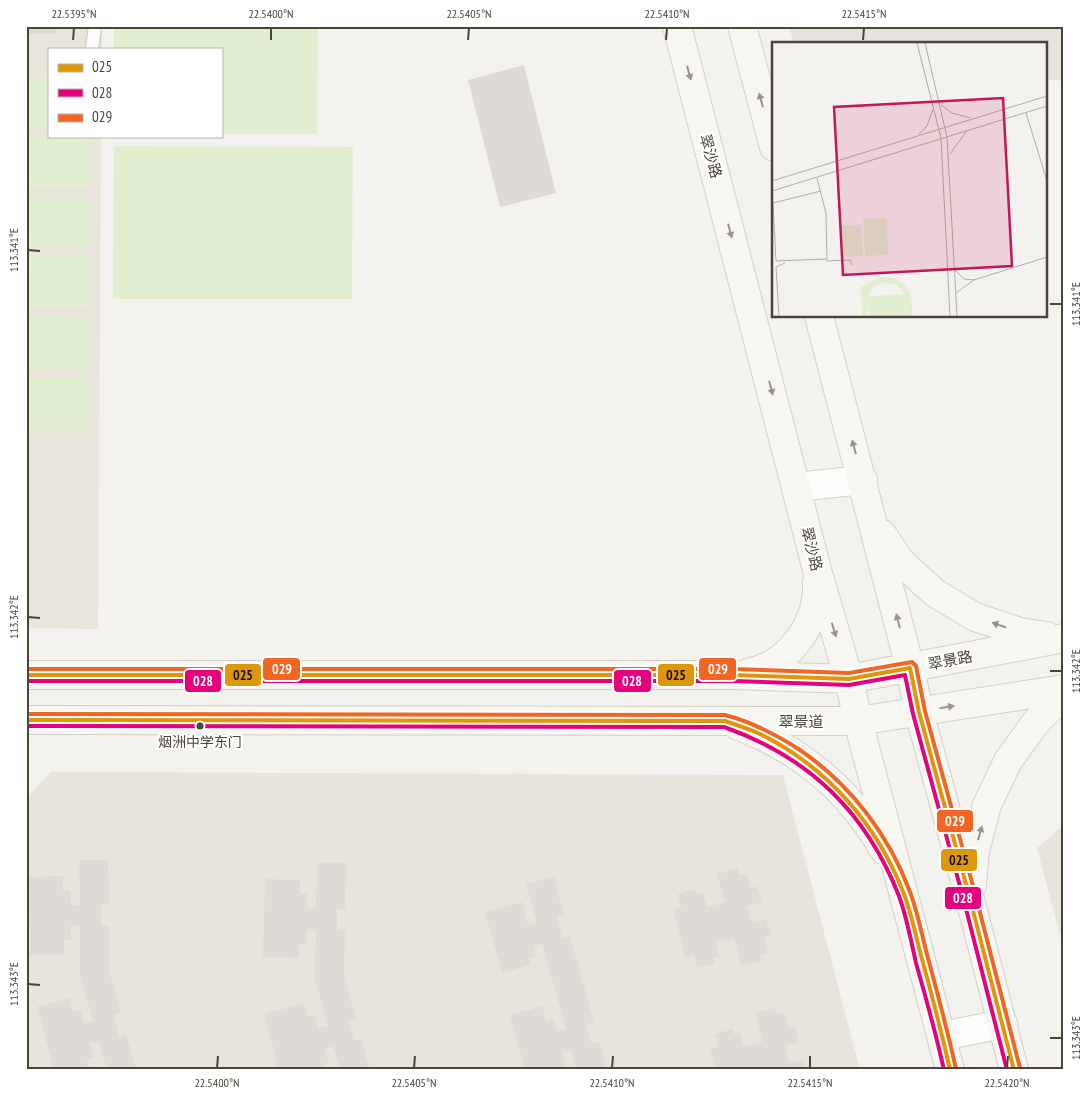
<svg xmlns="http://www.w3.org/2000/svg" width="1090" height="1096" viewBox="0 0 1090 1096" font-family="'PT Sans Narrow','Noto Sans SC',sans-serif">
	<rect width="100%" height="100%" fill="#f4f2ee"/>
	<path fill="#e7e4dc" d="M51,772l732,3 77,295h-834v-272z
		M1064,825v125l-27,-102z"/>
	<path fill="#e6e2de" d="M789,26h275v55l-18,-2v-35h-252z"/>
	<path fill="#eae5da" d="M26,26h76v23h-53v87h52l-3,493 -72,-1z"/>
	<path fill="#e1eecf" d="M114,26h204l-1,108h-96v-85h-107z
		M26,77h23v51h-23z
		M26,136h64v52h-64z
		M114,146l239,1 -1,152h-239z
		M26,197h64v52l-64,-1z
		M26,256h64v52h-64z
		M26,318h64v52l-64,-1z
		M26,377h64v52h-64z"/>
	<path fill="#dedbd6" d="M26,26h30v8h-30z
		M524,65l32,128 -56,14 -32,-127z
		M79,860h29l1,44h-8v22h8v44l12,43 -8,2 6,21 7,-2 10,36h-29l-8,-29 -9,3 4,13 -7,3 2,10h-35l-17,-63 33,-9 3,14 8,-3 3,14 9,-2 -13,-47v-48h-9v14h-7v15h-34l-1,-78 34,-1v15h8v14h9z
		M317,863h29l-1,46h-8v21h8l-1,45 12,44 -8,1 6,21 7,-2 9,31h-30l-7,-24 -8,3 4,14 -8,2 2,5h-44l-15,-56 40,-11 4,14 7,-2 4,13 9,-2 -13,-47 1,-49 -9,-1 -1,15h-7v14l-36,-1 2,-78 35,1v14h7v14h9z
		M737,868l2,7 8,-2 4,15 6,-2 5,16 -15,4 5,17 14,-4 5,16 -7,2 4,16 -8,2 2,6 -21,5 -7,-28 -18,5 3,14 -6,1 2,6 -18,4 -3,-13 -9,3 -12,-49 8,-2 -3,-13 17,-5 2,5 6,-1 4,14 18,-5 -8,-28z
		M554,877l10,38 -7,2 5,21 8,-2 24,86 -8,2 6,20 7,-2 8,28h-30l-6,-20 -9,2 4,14 -7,2 1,2h-35l-15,-55 32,-9 4,14 7,-2 4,14 9,-3 -24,-86 -8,3 2,11 -7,1 2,7 -29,8 -17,-61 37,-10 6,23 9,-2 -11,-39z
		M775,1008l1,6 8,-2 4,16 7,-2 4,16 -14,4 4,17 15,-4 2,11h-91l-5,-21 9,-2 -4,-13 18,-5 1,5 6,-1 4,14 18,-5 -7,-29z"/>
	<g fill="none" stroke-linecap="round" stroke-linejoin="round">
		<g stroke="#d2d0cb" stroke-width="15">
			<path id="service" d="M92,49l3,-23"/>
		</g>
		<g stroke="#d2d0cb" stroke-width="30">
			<path id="tertiary" d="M796,487l67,-7
				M942,1036l61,-12"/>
		</g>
		<g stroke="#d3cfc5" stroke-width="30">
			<path id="secondary" d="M677,26l140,544 32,109 9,42 92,349
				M742,26l32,121
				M819,316l91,352 9,44 51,187 44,171
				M882,534l18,27 35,32 40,24 45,15 27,4
				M748,673c41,-8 71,-50 69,-91
				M26,675h707l116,4 215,-41
				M26,720l832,1 206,-32
				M738,726c63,23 113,66 146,124
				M972,885l3,-34 12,-46 21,-44 28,-39 28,-28"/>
		</g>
		<use href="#service" stroke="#fdfdfc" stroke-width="12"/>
		<use href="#tertiary" stroke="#fdfdfc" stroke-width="28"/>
		<use href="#secondary" stroke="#f7f6f1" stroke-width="28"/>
		<g stroke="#fff" stroke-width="8">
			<path id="bus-1" d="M26,675h707l116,4 61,-11 9,44 51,187 44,171
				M26,720l699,1c12,4 24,8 35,13 67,33 117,90 144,160 8,21 12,44 18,65 10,37 20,74 28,111"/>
		</g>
		<g stroke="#fff" stroke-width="8">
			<path id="bus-2" d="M26,681h707l116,4 56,-10 8,39 51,187 43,169
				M26,726l698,1c85,30 142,85 175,169 8,22 12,45 17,67 10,35 20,71 28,107"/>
		</g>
		<g stroke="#fff" stroke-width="8">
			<path id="bus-3" d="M26,669h707l116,4 63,-11 4,4 9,45 51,186 44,171
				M26,714l699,1c27,7 52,20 75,35 51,35 89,85 110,142 8,21 12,44 18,66 10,37 20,74 28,111"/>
		</g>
		<use href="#bus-1" stroke="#dd9709" stroke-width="4"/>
		<use href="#bus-2" stroke="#e5007d" stroke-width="4"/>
		<use href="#bus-3" stroke="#f26522" stroke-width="4"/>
	</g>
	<defs><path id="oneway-solid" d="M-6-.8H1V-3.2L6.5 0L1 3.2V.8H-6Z" transform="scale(1.25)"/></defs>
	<g fill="#98948c">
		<use href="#oneway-solid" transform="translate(689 73) rotate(75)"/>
		<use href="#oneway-solid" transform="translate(761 100) rotate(-105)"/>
		<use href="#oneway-solid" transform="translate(730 231) rotate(75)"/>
		<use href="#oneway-solid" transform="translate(771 388) rotate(75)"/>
		<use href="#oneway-solid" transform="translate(854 447) rotate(-105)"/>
		<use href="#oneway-solid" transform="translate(898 621) rotate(-104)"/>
		<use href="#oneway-solid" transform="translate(999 625) rotate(-161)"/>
		<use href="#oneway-solid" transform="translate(834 630) rotate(73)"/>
		<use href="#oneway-solid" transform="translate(947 707) rotate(-9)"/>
		<use href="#oneway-solid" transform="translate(980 833) rotate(-75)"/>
	</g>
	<path fill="none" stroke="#4b4439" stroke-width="2" d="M73,40l1,-12M271,40v-12M468,40l1,-12M666,40l1,-12M863,40l1,-12M28,250l12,1M1050,304h12M28,617l12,1M1050,671h12M28,984l12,1M1050,1038h12M217,1068l1,-12M414,1068l1,-12M612,1068l1,-12M810,1068v-12M1007,1068l1,-12"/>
	<circle fill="#4b4439" stroke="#fff" stroke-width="2" cx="200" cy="726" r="4.5"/>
	<g text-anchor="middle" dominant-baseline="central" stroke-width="4.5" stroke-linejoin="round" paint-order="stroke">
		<g font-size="14" fill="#4b4439" stroke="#fff">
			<text x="200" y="742">烟洲中学东门</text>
		</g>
		<g font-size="15" fill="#4b4439" stroke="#fff">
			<text transform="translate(711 156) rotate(75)">翠沙路</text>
			<text transform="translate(812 549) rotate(76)">翠沙路</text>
			<text transform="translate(950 660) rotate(-11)">翠景路</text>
			<text x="801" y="721">翠景道</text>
		</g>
	</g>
	<g transform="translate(772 42)">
		<rect width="275" height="275" fill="#f4f2ee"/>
		<path d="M115,176l1,37 -23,1 -2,-37zM89,183l2,31 -21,1 -1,-31zM109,235l13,1 11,7 6,11 2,20h-6l-2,-19 1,19h-37l-2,-18v18h-5l-1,-29zM110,241l14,1 9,10 -37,2 5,-9z" fill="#e1eecf" fill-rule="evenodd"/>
		<path fill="none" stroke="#b0aca6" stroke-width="1" d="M145,1l24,95 9,178M153,1l22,94 10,179M169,63l11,8 18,5M254,71l21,68M147,92l8,-8 6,-17M178,112l16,-22M45,136l9,35 1,46 -51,2 -3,-58 48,-12M0,139l275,-85M0,149l275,-85M54,219l24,-1 2,5M182,227l10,10 10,1 -18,13M202,238l73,-23M7,274l-3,-49 9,-4"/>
		<path fill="#c2185b" fill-opacity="0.15" stroke="#c2185b" stroke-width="2.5" d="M231,56l9,168 -169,9 -9,-168z"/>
		<rect width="275" height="275" fill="none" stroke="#4b4439" stroke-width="2.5"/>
	</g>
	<g stroke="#fff" stroke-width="2">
		<rect x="262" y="657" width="39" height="24" rx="5" fill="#f26522"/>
		<rect x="698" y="657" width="39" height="24" rx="5" fill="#f26522"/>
		<rect x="224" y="663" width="38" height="24" rx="5" fill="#dd9709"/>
		<rect x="657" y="663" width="38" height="24" rx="5" fill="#dd9709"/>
		<rect x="184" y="669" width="38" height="24" rx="5" fill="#e5007d"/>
		<rect x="613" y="669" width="39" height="24" rx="5" fill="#e5007d"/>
		<rect x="936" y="809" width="38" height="24" rx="5" fill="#f26522"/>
		<rect x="940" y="848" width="38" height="24" rx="5" fill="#dd9709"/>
		<rect x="944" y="886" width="38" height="24" rx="5" fill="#e5007d"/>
	</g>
	<g font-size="14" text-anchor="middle" font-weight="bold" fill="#fff">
		<text x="282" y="674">029</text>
		<text x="718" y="674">029</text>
		<text x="203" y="686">028</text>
		<text x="632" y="686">028</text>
		<text x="955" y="826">029</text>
		<text x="963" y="903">028</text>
	</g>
	<g font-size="14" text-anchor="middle" font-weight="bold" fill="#111">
		<text x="243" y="680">025</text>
		<text x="676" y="680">025</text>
		<text x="959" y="865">025</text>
	</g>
	<rect width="1090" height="1096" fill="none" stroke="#ffffff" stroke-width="55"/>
	<rect x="48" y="48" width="175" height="90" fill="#ffffff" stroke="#b7b4b0"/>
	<rect x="58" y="64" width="25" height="8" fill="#dd9709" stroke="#b7b4b0"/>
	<text x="92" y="72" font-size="15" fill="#4b4439">025</text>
	<rect x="58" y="89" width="25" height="8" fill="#e5007d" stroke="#b7b4b0"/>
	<text x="92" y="98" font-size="15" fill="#4b4439">028</text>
	<rect x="58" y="114" width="25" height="8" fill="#f26522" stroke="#b7b4b0"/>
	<text x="92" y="122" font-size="15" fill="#4b4439">029</text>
	<rect x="28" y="28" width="1034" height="1040" fill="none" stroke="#4b4439" stroke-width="2"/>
	<g font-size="12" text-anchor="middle" fill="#4b4439">
		<text x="74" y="18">22.5395°N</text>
		<text x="271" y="18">22.5400°N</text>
		<text x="469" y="18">22.5405°N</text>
		<text x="667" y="18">22.5410°N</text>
		<text x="864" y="18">22.5415°N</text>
		<text transform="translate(14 250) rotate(-90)" y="4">113.341°E</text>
		<text transform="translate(1076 304) rotate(-90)" y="4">113.341°E</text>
		<text transform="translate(14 617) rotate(-90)" y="4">113.342°E</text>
		<text transform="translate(1076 671) rotate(-90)" y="4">113.342°E</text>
		<text transform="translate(14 984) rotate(-90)" y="4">113.343°E</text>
		<text transform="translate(1076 1038) rotate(-90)" y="4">113.343°E</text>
		<text x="217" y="1087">22.5400°N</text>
		<text x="414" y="1087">22.5405°N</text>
		<text x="612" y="1087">22.5410°N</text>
		<text x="810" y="1087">22.5415°N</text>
		<text x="1007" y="1087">22.5420°N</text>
	</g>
</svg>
